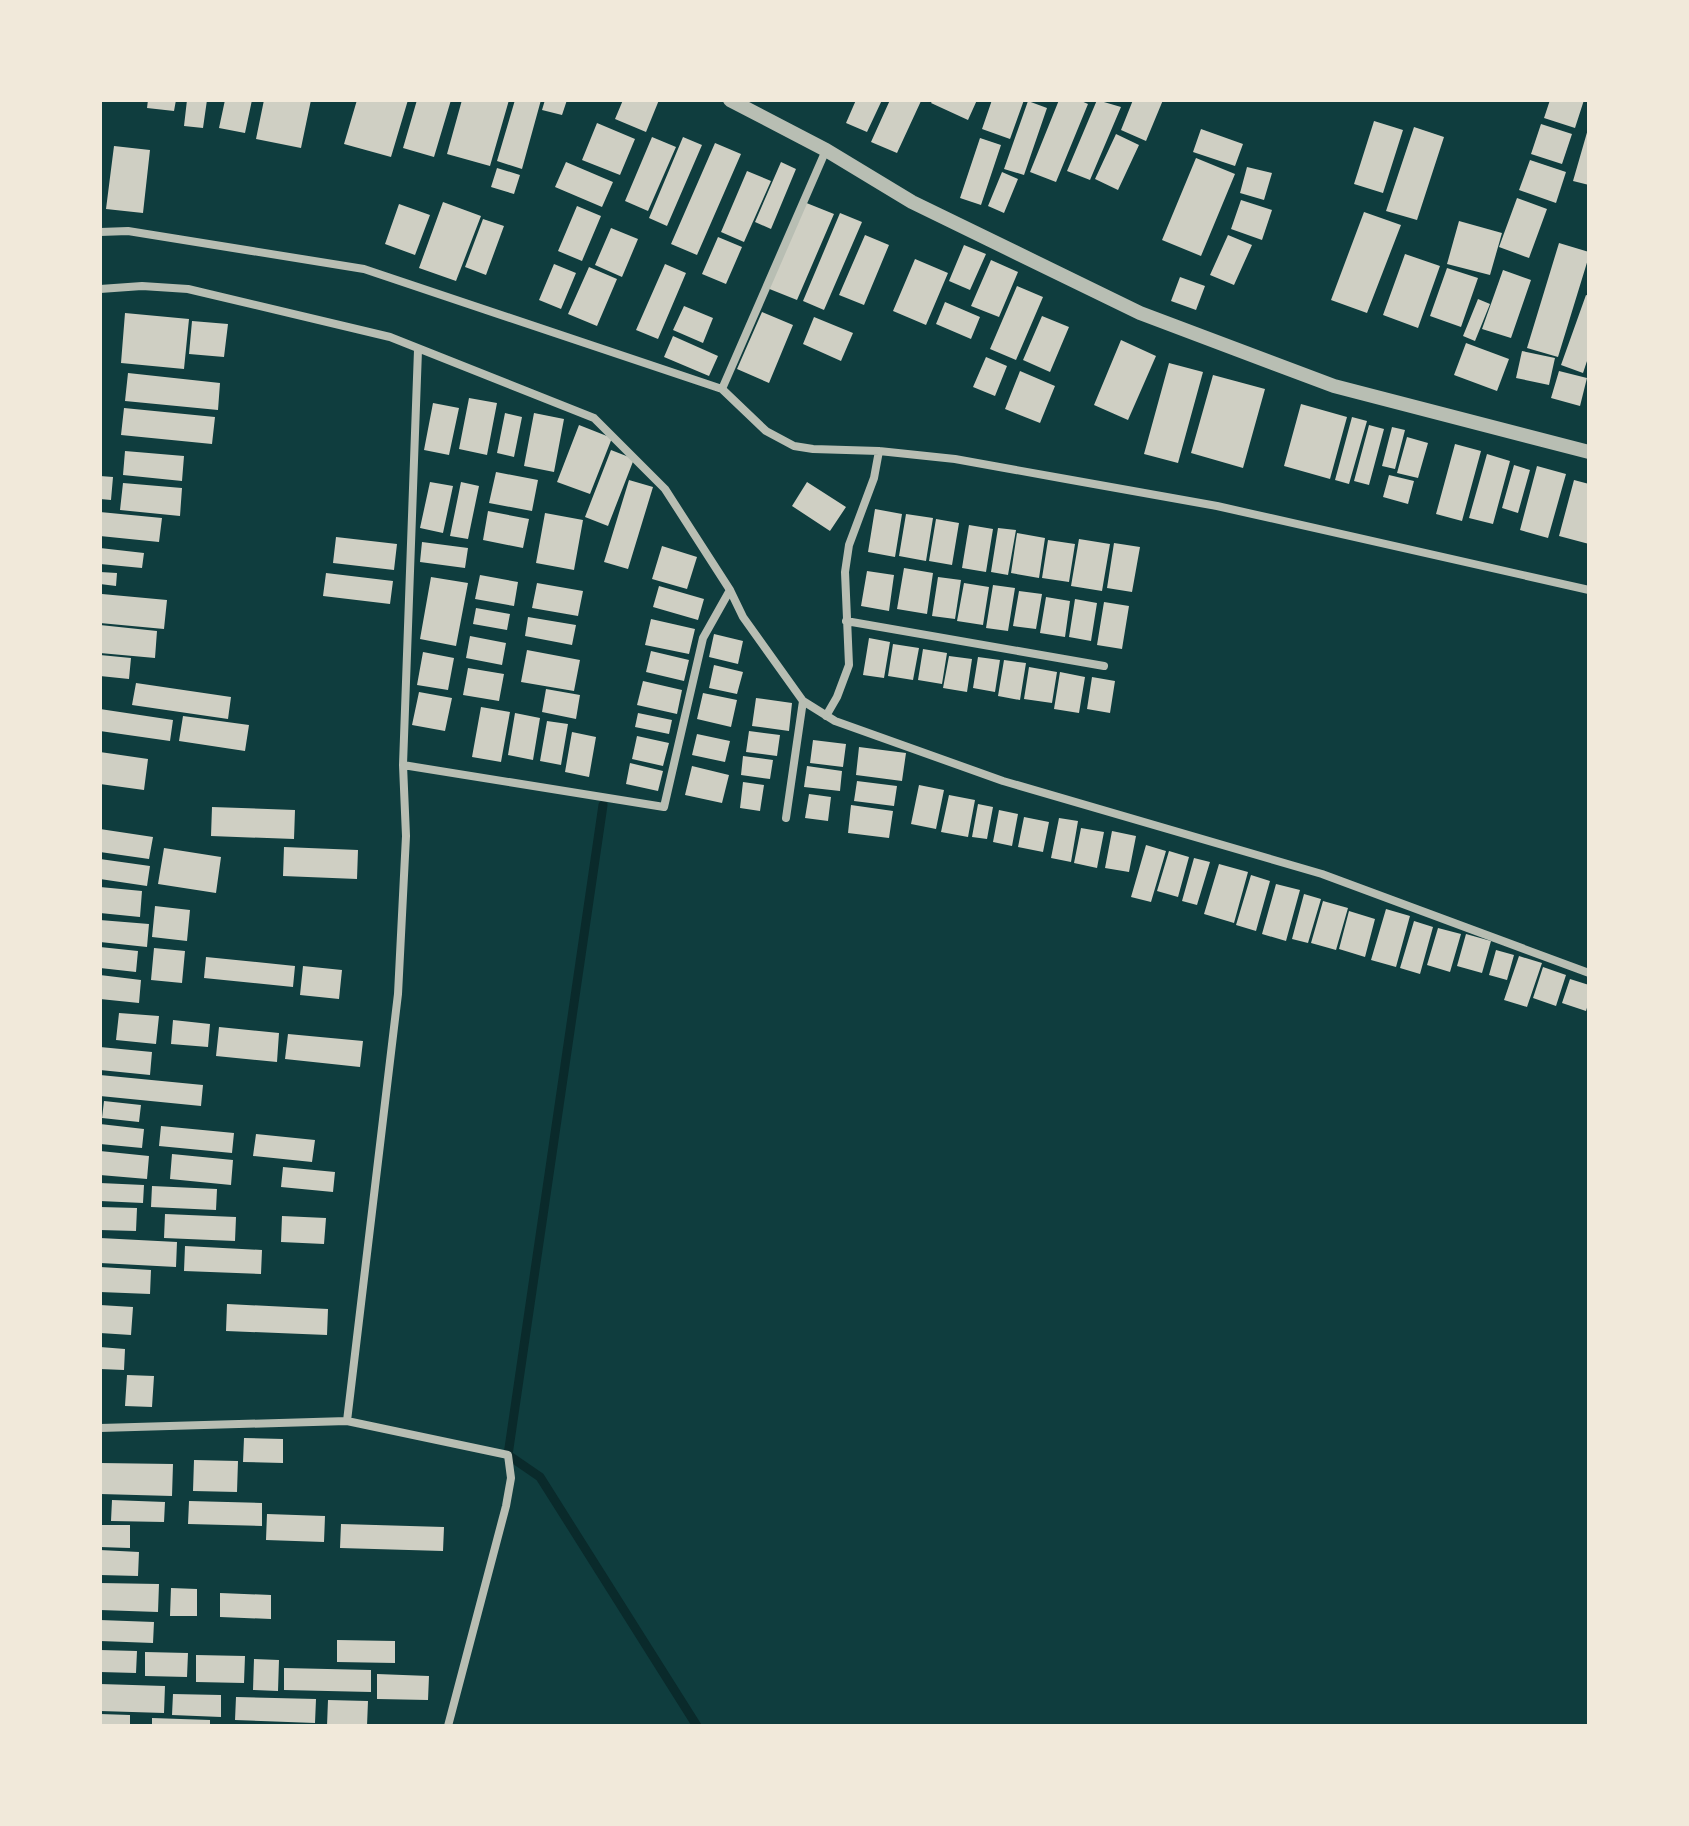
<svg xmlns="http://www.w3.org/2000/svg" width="1689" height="1826" viewBox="0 0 1689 1826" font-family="'Exo 2',sans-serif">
	<rect width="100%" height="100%" fill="#0f3d3e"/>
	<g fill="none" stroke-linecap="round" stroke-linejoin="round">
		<path stroke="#0a2a2b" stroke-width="9" d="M603,805l-95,650 32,22 157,249"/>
	</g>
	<path fill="#cfcfc3" d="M148,100h28l-2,11 -27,-3z
		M187,100h20l-4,28 -19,-2z
		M225,100h27l-7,33 -26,-5z
		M264,100h47l-10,48 -45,-9z
		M357,100h51l-17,57 -47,-13z
		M417,100h34l-17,57 -31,-9z
		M462,100h47l-19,66 -43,-12z
		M515,100h26l-19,69 -25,-8z
		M545,100h22l-5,15 -20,-5z
		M623,100h36l-13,32 -31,-13z
		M856,100h26l-15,32 -21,-9z
		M890,100l31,1 -24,52 -26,-11z
		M933,100h44l-9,20 -37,-17z
		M992,100h32l-14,39 -28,-10z
		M1059,100h20l9,4 -32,78 -26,-10z
		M1097,100l24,7 -31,73 -23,-9z
		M1133,100h30l-17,41 -25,-11z
		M1550,100h34l-9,28 -31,-10z
		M1028,101l19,7 -23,67 -20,-6z
		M1374,121l29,9 -20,63 -29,-9z
		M597,123l38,16 -15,36 -38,-15z
		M1541,124l31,10 -10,30 -31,-10z
		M1414,127l30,10 -27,83 -31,-9z
		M1201,129l42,15 -8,22 -42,-14z
		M1588,129h1v56l-16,-4z
		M1116,134l23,11 -21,45 -23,-11z
		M652,137l24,10 -28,64 -23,-10z
		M683,137l19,8 -35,81 -18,-8z
		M980,138l21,7 -20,60 -21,-7z
		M715,143l26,11 -44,101 -26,-11z
		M114,146l36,4 -7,63 -37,-4z
		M1196,158l39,16 -34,82 -39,-16z
		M1530,160l36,12 -10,31 -37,-13z
		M566,162l47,20 -11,25 -47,-20z
		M781,162l15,7 -25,60 -16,-7z
		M1247,167l25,6 -8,27 -24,-7z
		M497,168l23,7 -6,19 -23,-7z
		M747,171l24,10 -27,61 -23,-10z
		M1002,172l16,7 -14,34 -16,-7z
		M1517,198l30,11 -18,49 -30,-11z
		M1241,200l31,10 -10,30 -31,-11z
		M443,202l38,14 -25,65 -37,-13z
		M804,202l30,12 -37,86 -30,-12z
		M399,204l31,11 -15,40 -30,-11z
		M577,206l24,10 -19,45 -24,-10z
		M1364,212l37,13 -34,88 -36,-13z
		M840,213l22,9 -38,88 -21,-9z
		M483,219l21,7 -18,49 -21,-8z
		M1459,221l43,12 -12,42 -43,-11z
		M611,228l27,11 -16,38 -27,-12z
		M865,235l24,10 -25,60 -25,-10z
		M1228,235l24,10 -18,40 -24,-10z
		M718,237l24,10 -16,37 -24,-10z
		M1559,243l30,9v4l-31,101 -31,-9z
		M964,245l22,9 -16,36 -21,-9z
		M1405,254l35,12 -22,62 -35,-13z
		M915,259l33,14 -22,52 -33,-14z
		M991,260l27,12 -19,45 -28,-11z
		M554,264l22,9 -15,36 -22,-9z
		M665,264l21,9 -28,66 -22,-9z
		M589,267l28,12 -20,47 -29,-12z
		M1447,268l31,10 -17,49 -31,-11z
		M1503,270l28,10 -20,58 -29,-9z
		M1180,277l25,9 -9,24 -25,-9z
		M1017,286l26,11 -27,63 -26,-11z
		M1586,295l3,1v59l-6,18 -22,-8z
		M1478,299l12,5 -15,37 -12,-5z
		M945,302l35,15 -9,22 -35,-15z
		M684,306l29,12 -10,25 -30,-13z
		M762,312l31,13 -24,58 -32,-14z
		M125,313l64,6 -5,50 -63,-6z
		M1042,316l27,11 -19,45 -27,-12z
		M814,317l39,16 -12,28 -38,-17z
		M192,321l36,3 -4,33 -35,-3z
		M673,336l45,20 -9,20 -45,-19z
		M1121,340l35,16 -28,64 -34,-15z
		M1466,343l43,16 -12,32 -43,-16z
		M1522,351l33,7 -6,27 -33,-7z
		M986,357l21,9 -12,30 -22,-9z
		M1169,363l34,9 -25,91 -34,-9z
		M1020,371l35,15 -15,37 -35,-14z
		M1559,371l28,7 -7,28 -29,-8z
		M128,373l92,10 -2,27 -93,-9z
		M1213,375l52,14 -22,79 -52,-15z
		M469,398l28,5 -10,52 -28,-6z
		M433,403l26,5 -10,47 -25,-5z
		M1301,404l46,13 -17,62 -46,-13z
		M124,408l91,9 -3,27 -91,-9z
		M505,413l17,4 -8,40 -17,-4z
		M534,413l30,6 -10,53 -30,-6z
		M1352,417l15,4 -18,63 -14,-4z
		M579,425l33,13 -22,56 -33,-12z
		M1369,425l15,4 -15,56 -15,-4z
		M1392,427l13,3 -10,39 -13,-3z
		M1407,437l21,6 -10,35 -21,-5z
		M1455,444l26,7 -19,70 -26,-7z
		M611,450l23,9 -26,67 -23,-9z
		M125,451l59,5 -2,25 -59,-6z
		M1487,454l23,7 -17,63 -24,-6z
		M1514,465l16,5 -12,43 -16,-5z
		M1537,466l29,8 -18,64 -28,-8z
		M496,472l42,8 -6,31 -43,-8z
		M1389,475l25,6 -6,23 -25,-7z
		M100,476l13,1 -2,23 -11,-1z
		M629,480l24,7 -25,82 -24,-7z
		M1574,480l15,4v60l-30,-8z
		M430,482l23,4 -10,47 -23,-5z
		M461,482l18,4 -11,53 -18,-3z
		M807,482l39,25 -16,24 -38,-25z
		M123,483l59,5 -2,28 -60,-6z
		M875,509l27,5 -7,43 -27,-5z
		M488,511l41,8 -6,29 -40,-8z
		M100,512l62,6 -3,24 -59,-6z
		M545,513l38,7 -9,50 -38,-7z
		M906,514l27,4 -7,43 -27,-5z
		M936,519l23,4 -7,42 -23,-4z
		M969,525l24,4 -7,43 -24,-4z
		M998,528l18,2 -8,45 -17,-3z
		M1017,533l28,5 -6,40 -28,-5z
		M336,537l61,7 -3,26 -61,-7z
		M1079,539l31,5 -8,47 -31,-5z
		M1048,540l27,4 -6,38 -27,-4z
		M422,542l46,6 -3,20 -45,-6z
		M1114,543l26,4 -8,45 -25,-4z
		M662,546l35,11 -10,32 -35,-10z
		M100,548l44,5 -2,15 -42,-4z
		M904,568l29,5 -6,41 -30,-5z
		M867,571l27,4 -5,36 -28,-5z
		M100,572l17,1 -1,13 -16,-2z
		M326,573l67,8 -3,23 -67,-8z
		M480,575l38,7 -4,24 -39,-7z
		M431,577l37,6 -12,63 -36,-7z
		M938,577l23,3 -6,39 -23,-3z
		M537,583l46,8 -5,25 -46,-8z
		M964,583l25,4 -6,38 -26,-4z
		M993,585l22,3 -7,43 -22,-3z
		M659,586l45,13 -6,21 -45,-13z
		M1019,591l23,3 -6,35 -23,-3z
		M102,594l65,6 -3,29 -64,-6z
		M1046,597l24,4 -5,36 -25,-4z
		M1075,599l22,4 -6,38 -22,-4z
		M1104,602l25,4 -7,43 -25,-4z
		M476,608l34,6 -3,16 -34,-6z
		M528,617l48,8 -4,20 -47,-9z
		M651,619l44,10 -6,25 -44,-9z
		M100,625l57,6 -2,27 -55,-5z
		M714,634l29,7 -5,23 -29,-7z
		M470,636l36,7 -4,22 -36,-7z
		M869,638l21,4 -6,36 -21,-3z
		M893,644l26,4 -6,32 -25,-4z
		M923,649l24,4 -5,31 -24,-4z
		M527,650l53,10 -6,31 -53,-9z
		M651,651l38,9 -5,21 -38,-9z
		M423,652l31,6 -6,32 -31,-5z
		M100,655l31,3 -2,21 -29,-3z
		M949,656l23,3 -5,33 -24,-4z
		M978,657l22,3 -5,32 -22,-4z
		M1004,660l22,3 -6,37 -22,-4z
		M714,665l29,7 -6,22 -28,-6z
		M1029,667l28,5 -5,31 -28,-4z
		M468,668l36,6 -5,27 -36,-6z
		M1060,672l25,5 -6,36 -25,-4z
		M1092,677l23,4 -5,32 -23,-4z
		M643,681l39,9 -5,24 -40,-9z
		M136,683l95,14 -3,22 -96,-14z
		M546,689l34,6 -4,24 -34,-7z
		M419,692l33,6 -7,33 -33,-6z
		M703,693l34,7 -6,27 -34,-8z
		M756,698l36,5 -3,28 -37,-5z
		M481,707l29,5 -9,50 -29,-5z
		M100,709l73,11 -3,21 -70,-10z
		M515,713l25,5 -7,42 -25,-5z
		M638,713l34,7 -3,14 -34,-7z
		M183,716l66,9 -4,26 -66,-10z
		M547,721l21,3 -7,41 -21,-4z
		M749,731l31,4 -3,21 -31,-4z
		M572,732l24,5 -7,40 -24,-5z
		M697,734l33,7 -5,21 -33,-7z
		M637,736l32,7 -6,23 -31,-7z
		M813,740l33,4 -3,23 -33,-4z
		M859,747l47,6 -4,28 -46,-6z
		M100,752l48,7 -4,31 -44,-6z
		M743,756l30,4 -3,19 -29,-4z
		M630,763l33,8 -5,20 -32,-7z
		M692,766l37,9 -7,28 -37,-8z
		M807,766l35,5 -2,20 -36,-4z
		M857,781l40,5 -3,20 -40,-5z
		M743,782l21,3 -4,26 -20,-3z
		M919,785l25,5 -8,39 -25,-5z
		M809,794l22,3 -3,24 -23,-3z
		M949,795l26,5 -7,37 -27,-5z
		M978,804l15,3 -6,32 -15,-2z
		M851,805l42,6 -4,27 -41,-5z
		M212,807l83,3 -1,29 -83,-3z
		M999,810l19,4 -6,32 -19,-4z
		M1024,817l25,5 -6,30 -25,-5z
		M1059,818l19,3 -7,41 -20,-4z
		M1081,828l23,4 -7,36 -23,-5z
		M100,829l53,8 -4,22 -49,-7z
		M1112,831l24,5 -7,36 -24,-4z
		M1146,845l20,6 -15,51 -20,-5z
		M284,847l74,3 -1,29 -74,-3z
		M164,848l57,9 -5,36 -58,-9z
		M1169,851l20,6 -11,40 -21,-6z
		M1194,858l16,4 -13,43 -15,-4z
		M100,859l50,7 -3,20 -47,-7z
		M1219,864l29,8 -14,51 -30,-9z
		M1251,875l19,6 -14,50 -20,-6z
		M1276,884l24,6 -14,51 -24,-7z
		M100,887l42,4 -2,26 -40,-4z
		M1304,894l17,5 -13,44 -16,-4z
		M1323,901l25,7 -12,42 -25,-7z
		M155,906l35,4 -3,31 -35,-4z
		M1386,909l24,7 -14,51 -25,-7z
		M1349,911l26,8 -10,38 -26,-8z
		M100,920l49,4 -2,23 -47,-5z
		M1414,921l19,6 -13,47 -20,-6z
		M1438,928l23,6 -11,38 -23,-7z
		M1466,934l25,7 -9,32 -25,-7z
		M100,947l38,4 -2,21 -36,-4z
		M154,948l31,3 -3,32 -31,-3z
		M1496,950l18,5 -7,25 -18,-5z
		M1519,956l23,7 -15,44 -23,-7z
		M206,957l89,9 -2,21 -89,-9z
		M303,966l39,4 -3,29 -39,-4z
		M1543,967l23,8 -10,31 -23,-8z
		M100,975l41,5 -2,23 -39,-4z
		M1570,979l19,6v16l-3,10 -24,-8z
		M119,1013l40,3 -3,28 -40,-4z
		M173,1020l37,4 -2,23 -37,-3z
		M219,1027l60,6 -2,29 -61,-6z
		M288,1034l75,7 -3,26 -75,-8z
		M100,1047l52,5 -2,23 -50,-5z
		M100,1075l103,10 -2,21 -101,-10z
		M104,1101l37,4 -2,17 -37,-4z
		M100,1124l44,5 -2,19 -42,-4z
		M161,1126l73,7 -2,20 -73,-7z
		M256,1134l59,6 -3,22 -59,-6z
		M100,1151l49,5 -2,23 -47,-4z
		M172,1154l61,6 -2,25 -61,-6z
		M283,1167l52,5 -2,20 -52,-5z
		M100,1183l44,2 -1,18 -43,-2z
		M152,1186l65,3 -1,21 -65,-3z
		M100,1207l37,1 -1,23 -36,-1z
		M165,1214l71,3 -1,24 -71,-3z
		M282,1216l44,2 -2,26 -43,-2z
		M100,1238l77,4 -1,25 -76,-4z
		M185,1246l77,4 -1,24 -77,-3z
		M100,1267l51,3 -1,24 -50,-2z
		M227,1304l101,5 -1,26 -101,-4z
		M100,1305l33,2 -2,28 -31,-2z
		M100,1347l25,2 -1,21 -24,-1z
		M127,1375l27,1 -2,31 -27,-1z
		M244,1438l39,1v24l-40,-1z
		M194,1460l44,1 -1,31 -44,-1z
		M100,1463l73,1 -1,32 -72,-2z
		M112,1500l53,2 -1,20 -53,-1z
		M189,1501l73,2v23l-74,-2z
		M267,1514l58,2 -1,26 -58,-2z
		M341,1524l103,3 -1,24 -103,-3z
		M100,1525h30v23l-30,-1z
		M100,1550l39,2 -1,24 -38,-1z
		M100,1583l59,1 -1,28 -58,-2z
		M171,1588l26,1v27h-27z
		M220,1593l51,2v24l-51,-2z
		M100,1620l54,2 -1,21 -53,-2z
		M337,1640l58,1v22l-58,-1z
		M100,1650l37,1 -1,22 -36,-1z
		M145,1652l43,1 -1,24 -42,-1z
		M196,1655l49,1 -1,27 -48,-1z
		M254,1659l25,1 -1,31 -25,-1z
		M284,1668l87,2v22l-87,-2z
		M377,1674l52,2 -1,24 -51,-1z
		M100,1684l65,2 -1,27 -64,-2z
		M173,1694l48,1v22l-49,-2z
		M236,1697l80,2 -1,24 -80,-3z
		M328,1700l40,1 -1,25h-40z
		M100,1714l30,1v11h-30z
		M152,1718l58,2v6h-58z"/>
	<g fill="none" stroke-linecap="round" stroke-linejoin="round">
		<path stroke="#b8beb3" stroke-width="8" d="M100,232l28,-1 236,38 358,120 44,42 28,15 19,3 66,2 76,8 111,20 151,27 372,84
			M100,289l42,-3 46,3 202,48 204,81 71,71 65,101 13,27 60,84 32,20 168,60 319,93 267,99
			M722,389l104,-239
			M846,621l258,45
			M826,716l11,-19 12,-32 -4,-93 4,-27 25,-67 5,-27
			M403,765l261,42 39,-169 27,-48
			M786,818l17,-117
			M347,1421l51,-427 8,-158 -3,-71 15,-415
			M100,1428l247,-7 161,34 3,23 -5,28 -58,220"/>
		<path stroke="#b8beb3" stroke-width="14" d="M730,100l96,50 86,52 228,111 194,73 255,66"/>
	</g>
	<rect width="1689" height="1826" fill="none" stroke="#f1e9da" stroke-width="204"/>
</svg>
